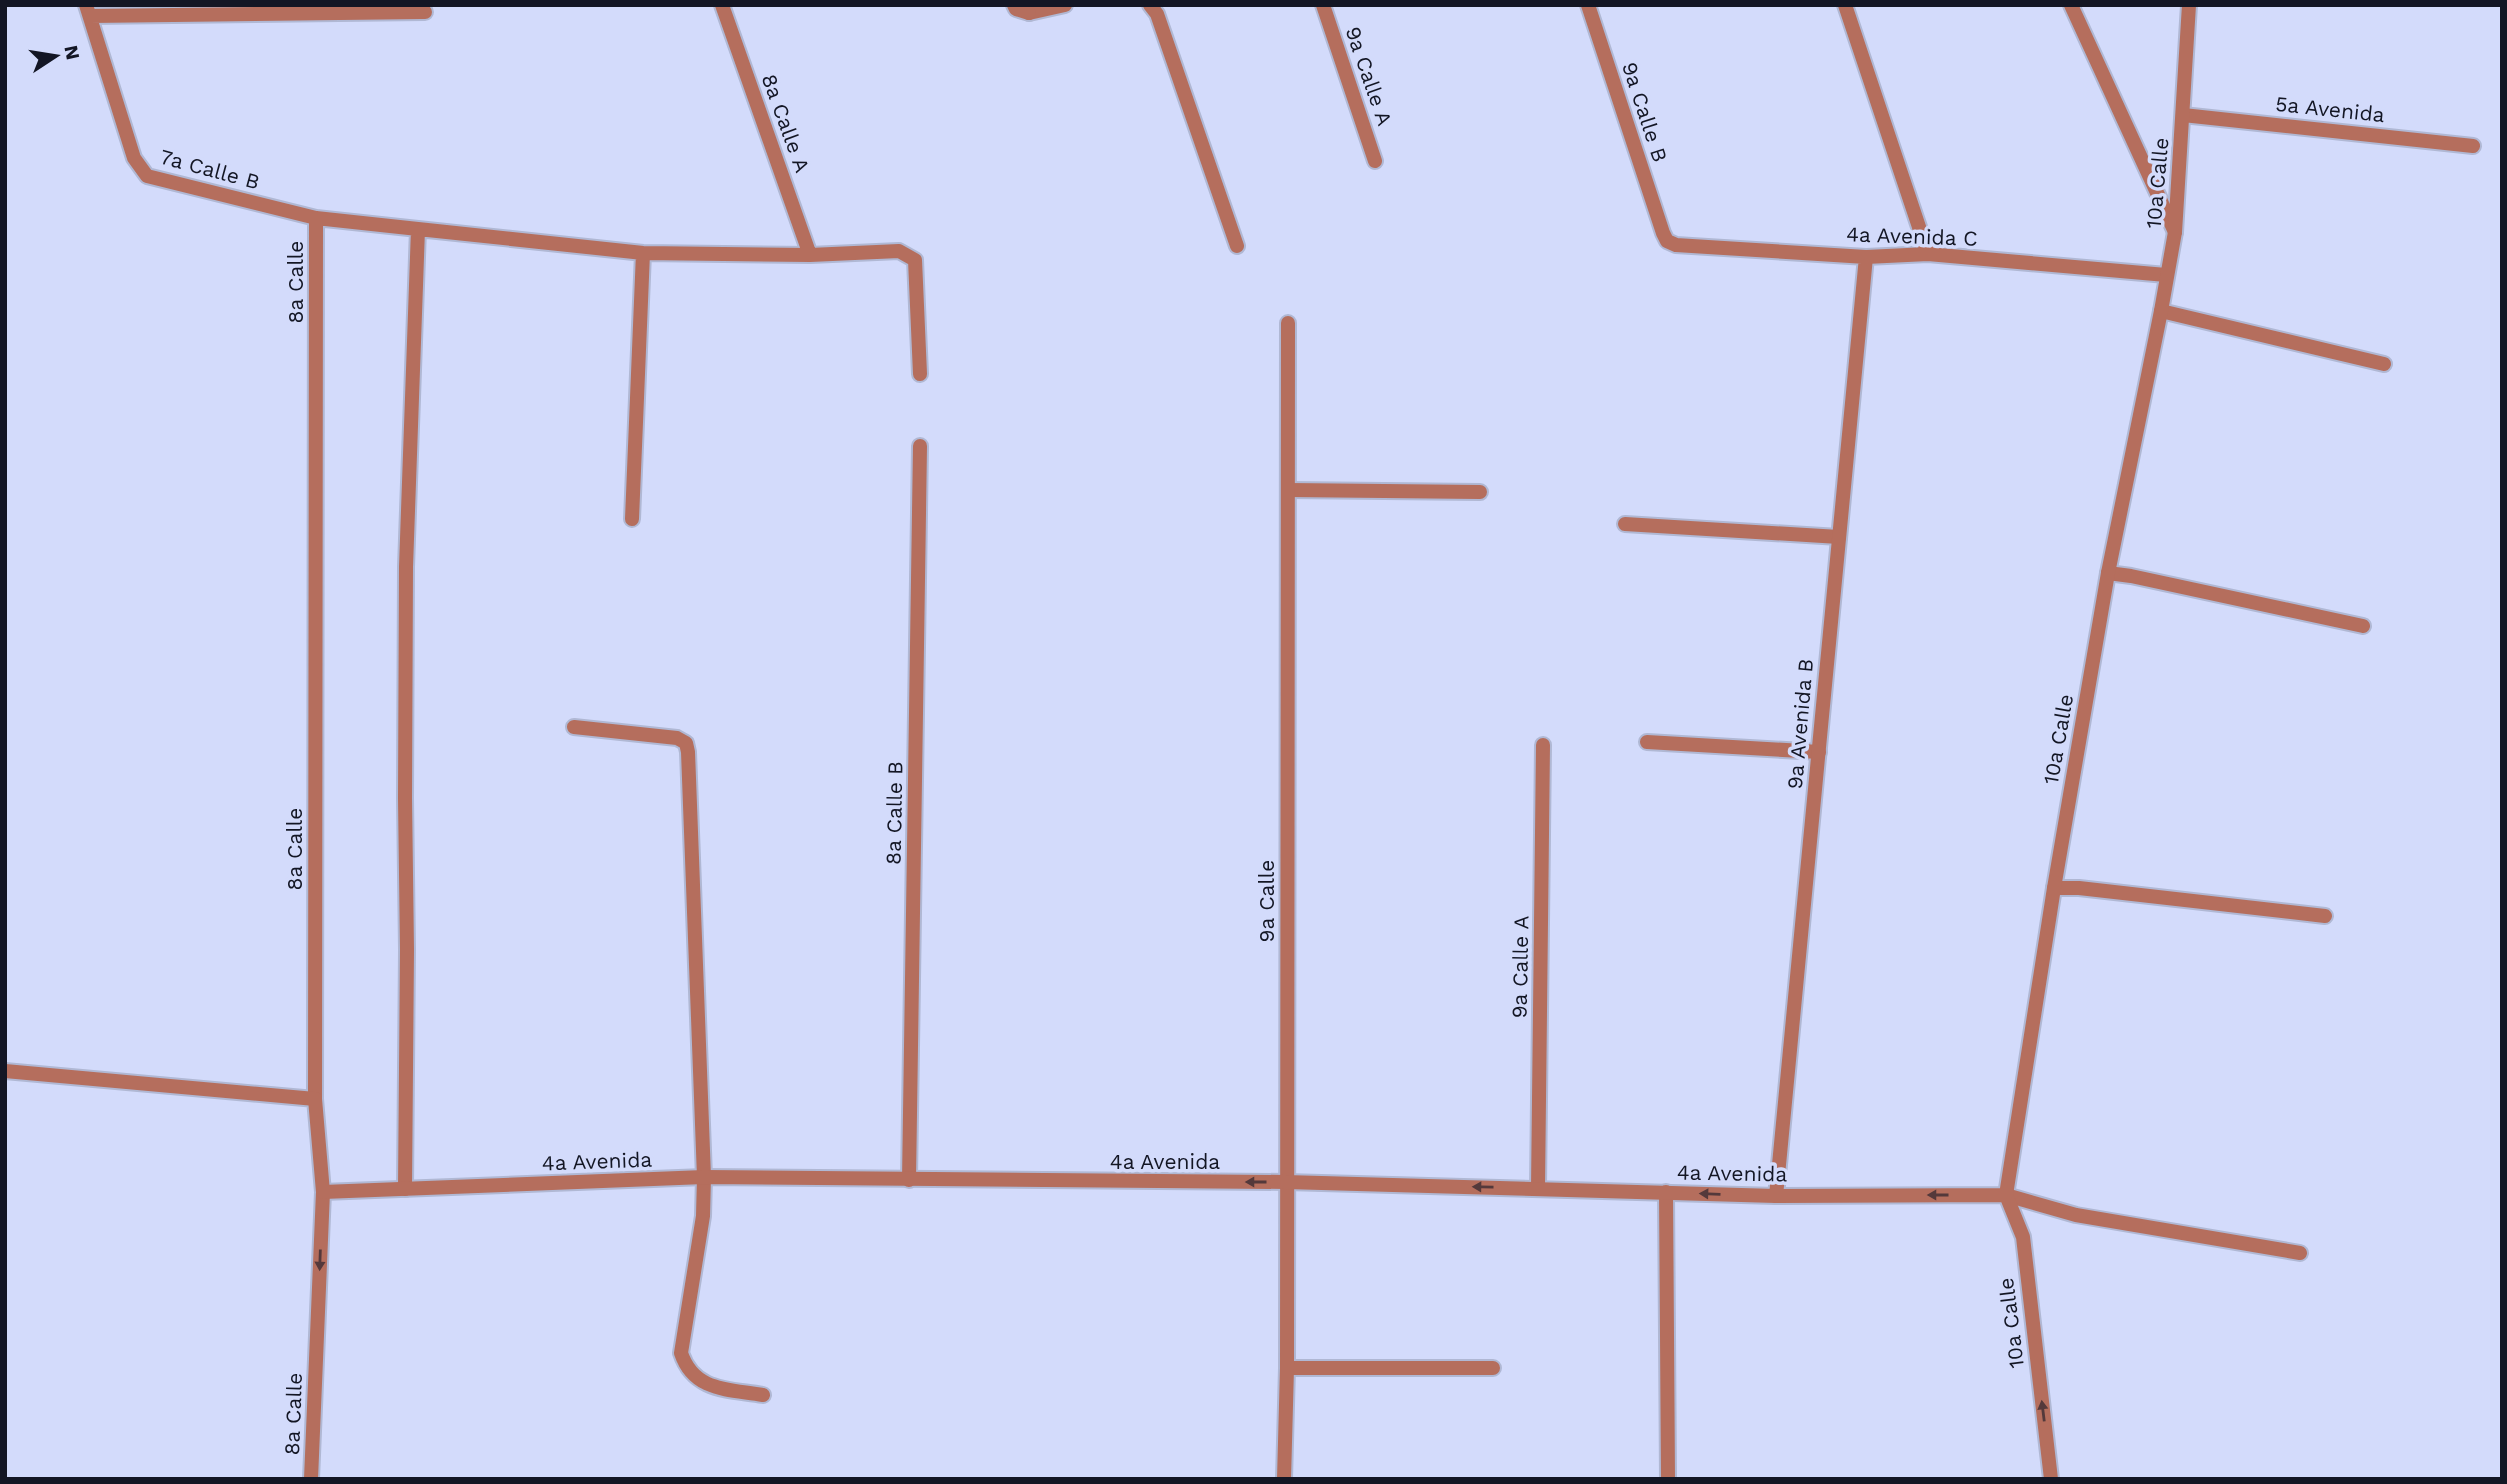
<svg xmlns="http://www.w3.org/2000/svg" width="2507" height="1484" viewBox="0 0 2507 1484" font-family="'Work Sans',sans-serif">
	<rect width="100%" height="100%" fill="#d3dbfb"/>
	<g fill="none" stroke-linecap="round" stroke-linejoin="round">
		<g stroke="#b0b8d4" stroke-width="18">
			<path id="service" d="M1150,5l7,9 80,232
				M1029,13l36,-8
				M2161,311l223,53
				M1288,490l192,2
				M1625,524l214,13
				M2108,573l23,3 232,50
				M1647,742l172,10
				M2054,888h25l246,28
				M704,1177l-1,39 -22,137c13,39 48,36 82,42
				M2006,1195l70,20 224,38
				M1287,1368h206"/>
		</g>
		<g stroke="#b0b8d4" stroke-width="18">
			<path id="minor" d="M86,5l48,153 13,18 169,42 102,11 225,24 167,2 89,-4 16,9 5,114
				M722,5l88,250
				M1014,5l2,4 13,4
				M1323,5l52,156
				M1588,5l75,228 4,8 9,4 190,12 62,-3 238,21
				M1845,5l83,249
				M2071,5l104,227
				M90,16l335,-4
				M2183,115l290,31
				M632,519l11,-266
				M574,727l103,11 9,5 2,9 16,425
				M315,1099l1,-881
				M909,1180l11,-734
				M1538,1188l5,-443
				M405,1189l2,-239 -2,-152 1,-231 12,-338
				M1666,1192l2,287
				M1776,1196l90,-939
				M311,1479l12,-287
				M1284,1479l3,-111 1,-1045"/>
		</g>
		<g stroke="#b0b8d4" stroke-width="18">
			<path id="tertiary" d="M5,1071l310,28 8,93 381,-15 582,5 490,14 230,-1
				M2051,1479l-28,-242 -17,-42 48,-307 54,-315 53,-262 14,-79 14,-227"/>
		</g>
		<use href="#service" stroke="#b56e5d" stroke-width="14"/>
		<use href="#minor" stroke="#b56e5d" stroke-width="14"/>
		<use href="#tertiary" stroke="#b56e5d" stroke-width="14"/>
	</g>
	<defs><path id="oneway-solid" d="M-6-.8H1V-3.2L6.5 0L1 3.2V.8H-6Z" transform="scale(1.75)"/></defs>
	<g fill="#54393b">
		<use href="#oneway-solid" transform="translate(1256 1182) rotate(-180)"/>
		<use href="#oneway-solid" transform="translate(1483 1187) rotate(-179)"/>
		<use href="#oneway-solid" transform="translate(1710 1194) rotate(-178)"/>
		<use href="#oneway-solid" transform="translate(1938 1195) rotate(180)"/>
		<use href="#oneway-solid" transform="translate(320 1260) rotate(92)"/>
		<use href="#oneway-solid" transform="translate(2043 1411) rotate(-97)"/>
	</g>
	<g text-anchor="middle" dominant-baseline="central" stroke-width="7" stroke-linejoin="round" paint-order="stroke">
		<g font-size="21" fill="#131624" stroke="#d3dbfb">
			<text transform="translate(1369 76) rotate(71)">9a Calle A</text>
			<text transform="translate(2330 109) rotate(6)">5a Avenida</text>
			<text transform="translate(1645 112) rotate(72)">9a Calle B</text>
			<text transform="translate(786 123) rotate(70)">8a Calle A</text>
			<text transform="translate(210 169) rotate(15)">7a Calle B</text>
			<text transform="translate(2157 183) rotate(-85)">10a Calle</text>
			<text transform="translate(1912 236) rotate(2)">4a Avenida C</text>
			<text transform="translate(295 282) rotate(-90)">8a Calle</text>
			<text transform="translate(1800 724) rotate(-85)">9a Avenida B</text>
			<text transform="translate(2058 739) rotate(-80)">10a Calle</text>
			<text transform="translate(894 813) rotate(-89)">8a Calle B</text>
			<text transform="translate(294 849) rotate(-90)">8a Calle</text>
			<text transform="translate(1266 901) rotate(-90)">9a Calle</text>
			<text transform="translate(1520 967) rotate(-89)">9a Calle A</text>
			<text transform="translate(597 1161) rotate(-2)">4a Avenida</text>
			<text x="1165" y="1161">4a Avenida</text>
			<text transform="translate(1732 1173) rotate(1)">4a Avenida</text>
			<text transform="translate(2011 1323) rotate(-97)">10a Calle</text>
			<text transform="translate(293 1414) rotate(-88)">8a Calle</text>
		</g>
	</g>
	<rect width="2507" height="1484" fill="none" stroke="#131624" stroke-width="14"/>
	<g transform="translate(56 56) rotate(78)" stroke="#d3dbfb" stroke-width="5" paint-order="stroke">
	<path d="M0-5L12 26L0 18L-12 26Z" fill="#131624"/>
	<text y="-10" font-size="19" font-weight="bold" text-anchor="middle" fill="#131624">N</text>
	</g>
</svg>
